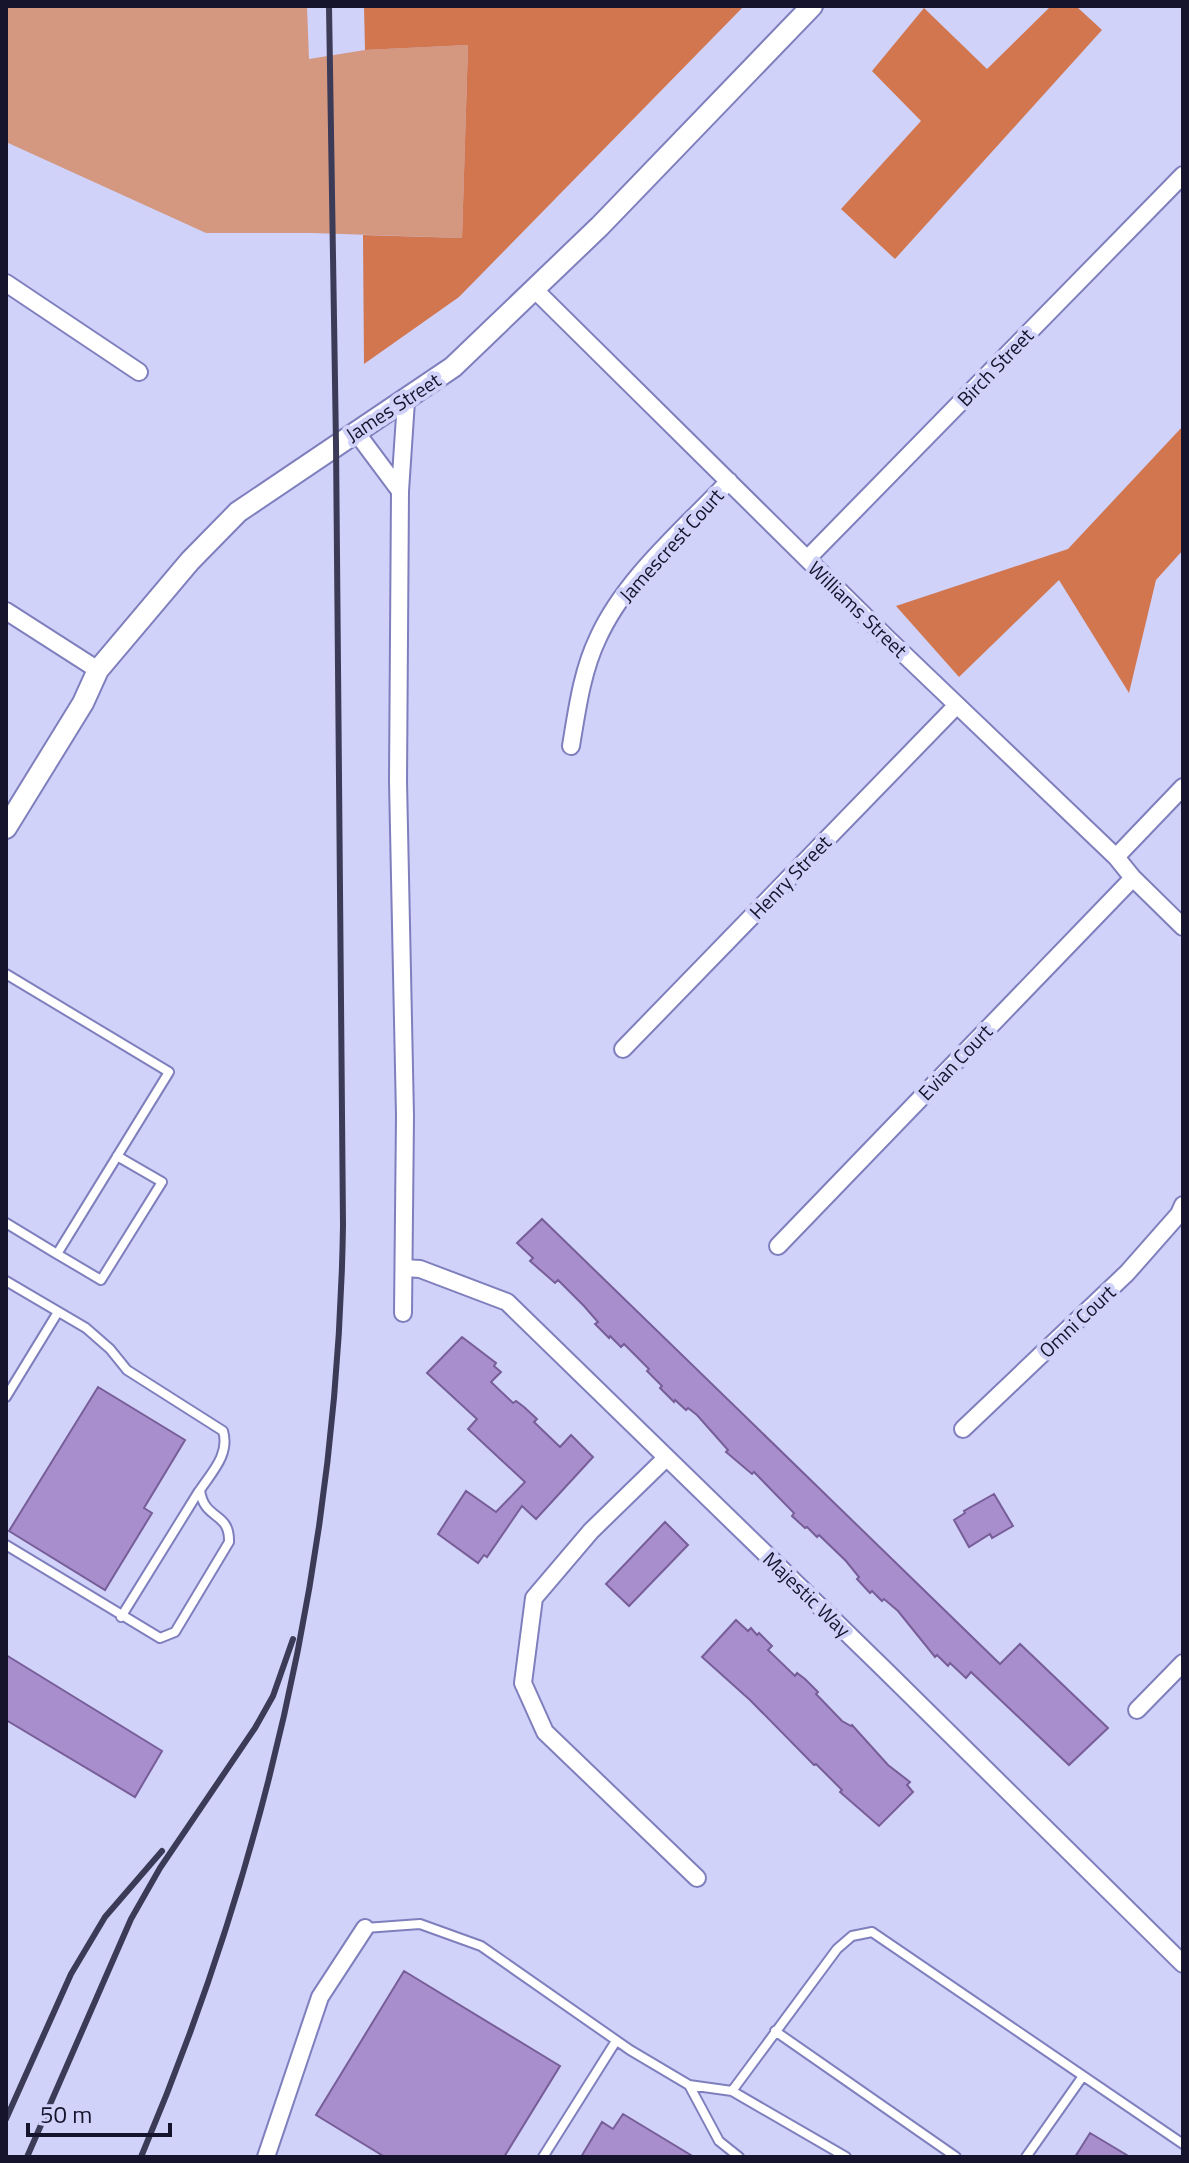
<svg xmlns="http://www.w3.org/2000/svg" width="1189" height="2163" viewBox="0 0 1189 2163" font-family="'Titillium Web',sans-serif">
	<rect width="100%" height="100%" fill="#d0d2fa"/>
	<path fill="#d49880" d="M6,6h301l2,53 56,-9 103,-5 -6,193 -150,-5h-106l-200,-91z"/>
	<path fill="#d1764f" d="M364,6h380l-285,291 -95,67 -1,-129 99,3 6,-193 -103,5z
		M1051,6h25l26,24 -207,229 -54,-50 80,-88 -49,-50 52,-63 63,61z
		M1183,426v124l-27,30 -27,113 -70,-113 -100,97 -63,-71 172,-57z"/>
	<path fill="#a88ecc" stroke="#775e98" stroke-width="2" d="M542,1219l458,445 20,-20 88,84 -39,37 -98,-93 -5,6 -16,-15 -2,3 -11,-11 -2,2 -37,-46 -14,-12 -2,2 -10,-10 -2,2 -13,-14 2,-2 -13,-16 -27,-26 -2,2 -10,-10 -2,1 -13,-12 2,-3 -40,-41 -2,2 -26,-22 2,-2 -31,-35 -9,-7 -2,2 -11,-10 -1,2 -14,-14 2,-2 -15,-15 2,-2 -25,-25 -3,3 -11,-11 -1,2 -14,-14 3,-2 -14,-16 -26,-26 -3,3 -25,-22 3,-3 -16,-15z
		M462,1337l34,26 -2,3 7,6 -10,10 22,21 3,-2 8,6 13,12 -3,3 26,25 11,-12 22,22 -57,62 -14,-13 -35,51 -3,-2 -6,8 -40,-29 28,-43 30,21 29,-30 -57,-53 9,-10 -50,-46z
		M98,1387l87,53 -41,68 8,5 -47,77 -96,-59z
		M994,1494l19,32 -21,12 -2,-4 -21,13 -15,-27 11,-7 -1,-2z
		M665,1522l23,23 -59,61 -23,-22z
		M736,1620l12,11 3,-3 6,7 2,-2 13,13 -4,4 27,26 2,-3 8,6 13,13 -2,2 26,27 9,5 1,-1 36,40 22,17 -3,3 6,7 -34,34 -39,-34 2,-2 -26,-26 -2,1 -64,-65 -48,-43z
		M6,1655l156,96 -27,46 -129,-77z
		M404,1971l156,95 -56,91h-119l-69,-42z
		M623,2114l71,43h-113l21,-35 11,7z
		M1090,2133l40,24h-55z"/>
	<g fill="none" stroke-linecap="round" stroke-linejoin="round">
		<g stroke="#7f7fbd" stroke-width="12">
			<path id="service" d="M6,974l163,98 -112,182 44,26 61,-98 -45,-26
				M6,1223l51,31
				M6,1281l80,47 24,21 17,21 96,61c7,23 -11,41 -23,59 4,31 30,21 29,52l-54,90 -15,6 -154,-93
				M6,1397l52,-85
				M121,1617l78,-126
				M365,1928l55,-4 61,22 149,104 59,35 43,6 114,66
				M775,2031l181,126
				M689,2085l30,56 20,16
				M732,2091l105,-142 15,-13 20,-4 311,212
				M543,2157l73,-116
				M1026,2157l57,-81"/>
		</g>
		<g stroke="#7f7fbd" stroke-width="20">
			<path id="minor" d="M6,283l133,89
				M534,289l354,350 228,218 17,21 50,49
				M356,432l44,59
				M807,559l376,-384
				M6,611l92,59
				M571,746c6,-36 11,-75 27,-108 27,-60 86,-109 131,-157
				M1116,857l67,-70
				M623,1049l334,-344
				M778,1246l355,-368
				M404,1268l16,1 87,33 378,368 298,294
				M403,1313l2,-197 -7,-335 2,-290 6,-90
				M963,1429l164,-156 52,-59 4,-9
				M666,1458l-75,73 -57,67 -11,85 22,49 152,146
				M1137,1710l46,-47
				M266,2157l54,-160 45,-69"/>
		</g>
		<g stroke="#7f7fbd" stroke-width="24">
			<path id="tertiary" d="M6,828l77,-125 15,-33 92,-109 48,-49 215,-145 147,-141 212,-220"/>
		</g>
		<use href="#service" stroke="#fff" stroke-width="8"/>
		<use href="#minor" stroke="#fff" stroke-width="16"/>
		<use href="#tertiary" stroke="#fff" stroke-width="20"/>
		<path stroke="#3c3b57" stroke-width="6" d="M6,2119l65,-145 34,-57 57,-66
			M27,2157l104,-238 29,-51 95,-140 18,-32 20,-57
			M141,2157c126,-298 197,-608 202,-932l-7,-781 -7,-438"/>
	</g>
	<g text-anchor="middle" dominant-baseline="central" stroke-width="8" stroke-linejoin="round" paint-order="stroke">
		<g font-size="20" fill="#15142c" stroke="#d0d2fa">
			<text transform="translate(995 367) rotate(-46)">Birch Street</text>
			<text transform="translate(393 407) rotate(-33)">James Street</text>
			<text transform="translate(671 545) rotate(-48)">Jamescrest Court</text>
			<text transform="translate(858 609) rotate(44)">Williams Street</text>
			<text transform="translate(790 877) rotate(-46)">Henry Street</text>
			<text transform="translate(955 1062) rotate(-46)">Evian Court</text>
			<text transform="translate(1077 1321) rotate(-43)">Omni Court</text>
			<text transform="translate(807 1594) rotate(44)">Majestic Way</text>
		</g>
	</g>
	<rect width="1189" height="2163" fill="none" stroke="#15142c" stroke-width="16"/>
	<path d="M28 2123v12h142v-12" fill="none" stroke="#15142c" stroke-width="4"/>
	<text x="40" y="2123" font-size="24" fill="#15142c" stroke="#d0d2fa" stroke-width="6" paint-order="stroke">50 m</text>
</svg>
